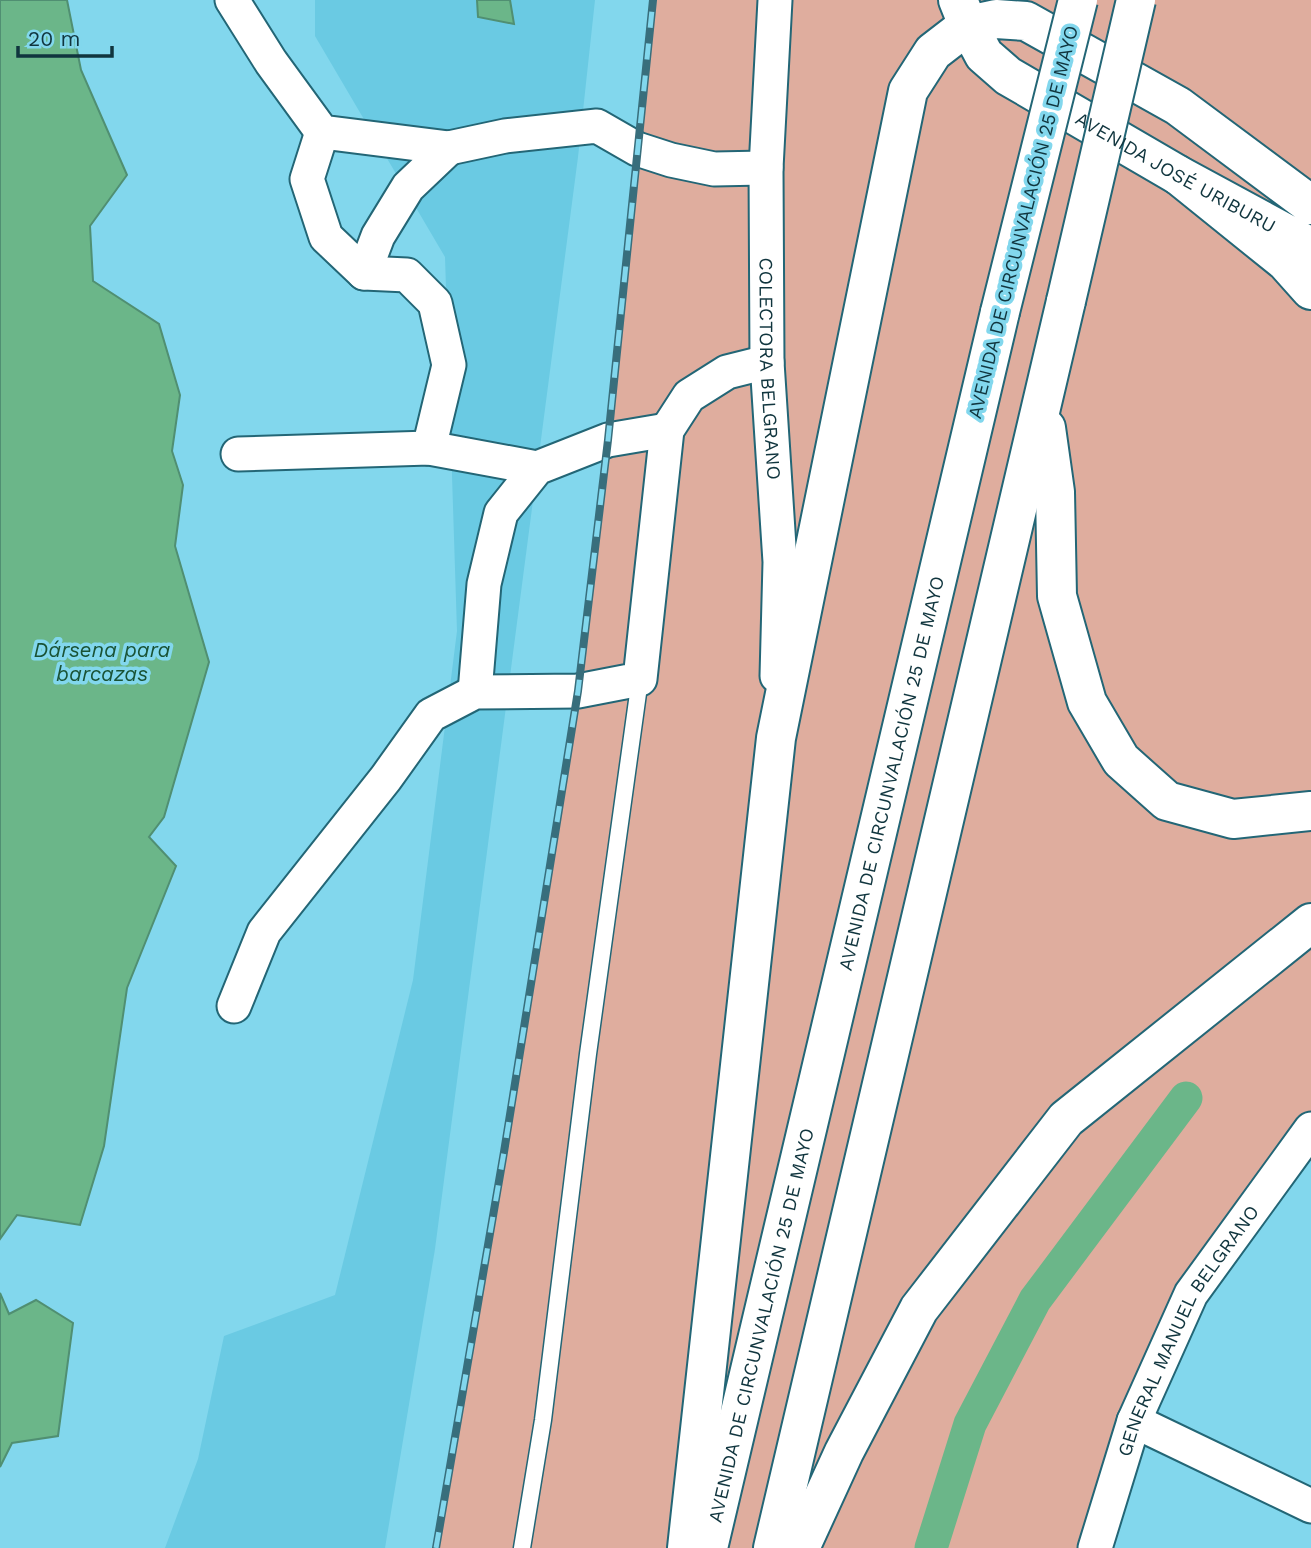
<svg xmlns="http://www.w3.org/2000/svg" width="1311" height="1548" viewBox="0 0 1311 1548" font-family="'Work Sans',sans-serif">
	<rect width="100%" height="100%" fill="#82d7ed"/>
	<path fill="#6acae3" d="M315,0h280l-17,157 -143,1092 -50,299h-220l33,-89 26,-123 111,-41 78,-315 44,-349 -12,-374 -130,-221z"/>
	<path fill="#dfad9e" d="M653,0h658v1129l-120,165 -96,254h-659l68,-396 73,-460 31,-252z"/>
	<path fill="#6bb689" stroke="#508f72" stroke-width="2" d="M0,0h67l14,70 46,105 -37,51 3,55 66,43 21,71 -8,56 11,34 -8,61 34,116 -45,155 -15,20 27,29 -49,122 -23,158 -24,79 -63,-10 -17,24z
		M477,0h33l4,24 -36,-7z
		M0,1293l9,21 27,-14 37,23 -15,113 -46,7 -12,24z"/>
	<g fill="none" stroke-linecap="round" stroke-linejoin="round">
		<path stroke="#6bb689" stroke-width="33" d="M931,1548l39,-124 65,-124 151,-202"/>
		<g stroke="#236676" stroke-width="19">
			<path id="service" d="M522,1548l21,-128 45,-366 52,-375"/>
		</g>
		<g stroke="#236676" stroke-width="37">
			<g id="minor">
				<path d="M232,0l39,62 51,70 127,16 56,-12 92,-10 40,23 34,11 43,9 52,-1"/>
				<path id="s1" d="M775,0l-9,168 1,194 13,200 -3,114"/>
				<path d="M322,132l-15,47 19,58 38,36 43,2 28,28 14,62 -20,83"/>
				<path d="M364,273l14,-37 30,-49 41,-39"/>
				<path d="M238,454l191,-6 108,20"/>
				<path d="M475,692l9,-108 17,-71 36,-45 71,-28 59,-10"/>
				<path d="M234,1006l30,-74 122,-154 45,-63 44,-23 103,-1 62,-12 27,-249 22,-34 38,-24 40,-10"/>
				<path d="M1134,1421l177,85"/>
				<path id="s2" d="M1095,1548l39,-127 57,-127 120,-165"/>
			</g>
		</g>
		<g stroke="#236676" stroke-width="42">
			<g id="primary">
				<path id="s3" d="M1311,205l-133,-99 -152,-85 -30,-2 -28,6 16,30 24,21 170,99 133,72"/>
			</g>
		</g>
		<g stroke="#236676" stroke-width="42">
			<g id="motorway">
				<path d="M1178,175l108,87 25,28"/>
				<path d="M1046,428l9,64 2,104 30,106 34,58 46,41 66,18 78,-8"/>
				<path d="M687,1548l89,-810 132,-647 25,-39 35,-27 -10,-25"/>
				<path id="s4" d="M708,1548l292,-1236"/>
				<path d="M773,1548l293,-1247"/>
				<path d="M800,1548l44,-96 75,-143 147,-190 245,-196"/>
			</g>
		</g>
		<use href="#service" stroke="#fff" stroke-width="16"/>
		<use href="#minor" stroke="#fff" stroke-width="33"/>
		<use href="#primary" stroke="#fff" stroke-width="38"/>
		<use href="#motorway" stroke="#fff" stroke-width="38"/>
		<g stroke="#386e7c" stroke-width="8">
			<path id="rail" d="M436,1548l68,-396 74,-461 30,-251 45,-440"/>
		</g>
		<use href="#rail" stroke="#82d7ed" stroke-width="5" stroke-dasharray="16" stroke-linecap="butt"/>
		<g stroke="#236676" stroke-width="42" stroke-linecap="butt">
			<path id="motorway-bridge" d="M1066,301l70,-301
				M1000,312l78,-312"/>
		</g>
		<use href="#motorway-bridge" stroke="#fff" stroke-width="38"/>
	</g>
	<g text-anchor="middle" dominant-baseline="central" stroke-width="7" stroke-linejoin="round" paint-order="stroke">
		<g font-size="19" fill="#10353e" stroke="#82d7ed">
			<text stroke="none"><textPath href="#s3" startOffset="658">AVENIDA JOSÉ URIBURU</textPath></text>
			<text transform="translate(1023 222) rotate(-76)">AVENIDA DE CIRCUNVALACIÓN 25 DE MAYO</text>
			<text stroke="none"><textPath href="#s1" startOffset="369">COLECTORA BELGRANO</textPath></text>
			<text stroke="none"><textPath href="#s4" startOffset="796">AVENIDA DE CIRCUNVALACIÓN 25 DE MAYO</textPath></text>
			<text stroke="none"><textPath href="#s4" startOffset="229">AVENIDA DE CIRCUNVALACIÓN 25 DE MAYO</textPath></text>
			<text stroke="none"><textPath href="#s2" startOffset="238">GENERAL MANUEL BELGRANO</textPath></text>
		</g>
		<g font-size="21" font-style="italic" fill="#195234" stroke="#82d7ed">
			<text x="102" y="649">Dársena para<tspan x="102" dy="24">barcazas</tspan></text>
		</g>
	</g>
	<path d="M18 46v10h94v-10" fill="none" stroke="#10353e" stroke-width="3.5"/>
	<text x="28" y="46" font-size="21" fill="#10353e" stroke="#82d7ed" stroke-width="5" paint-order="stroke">20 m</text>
</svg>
